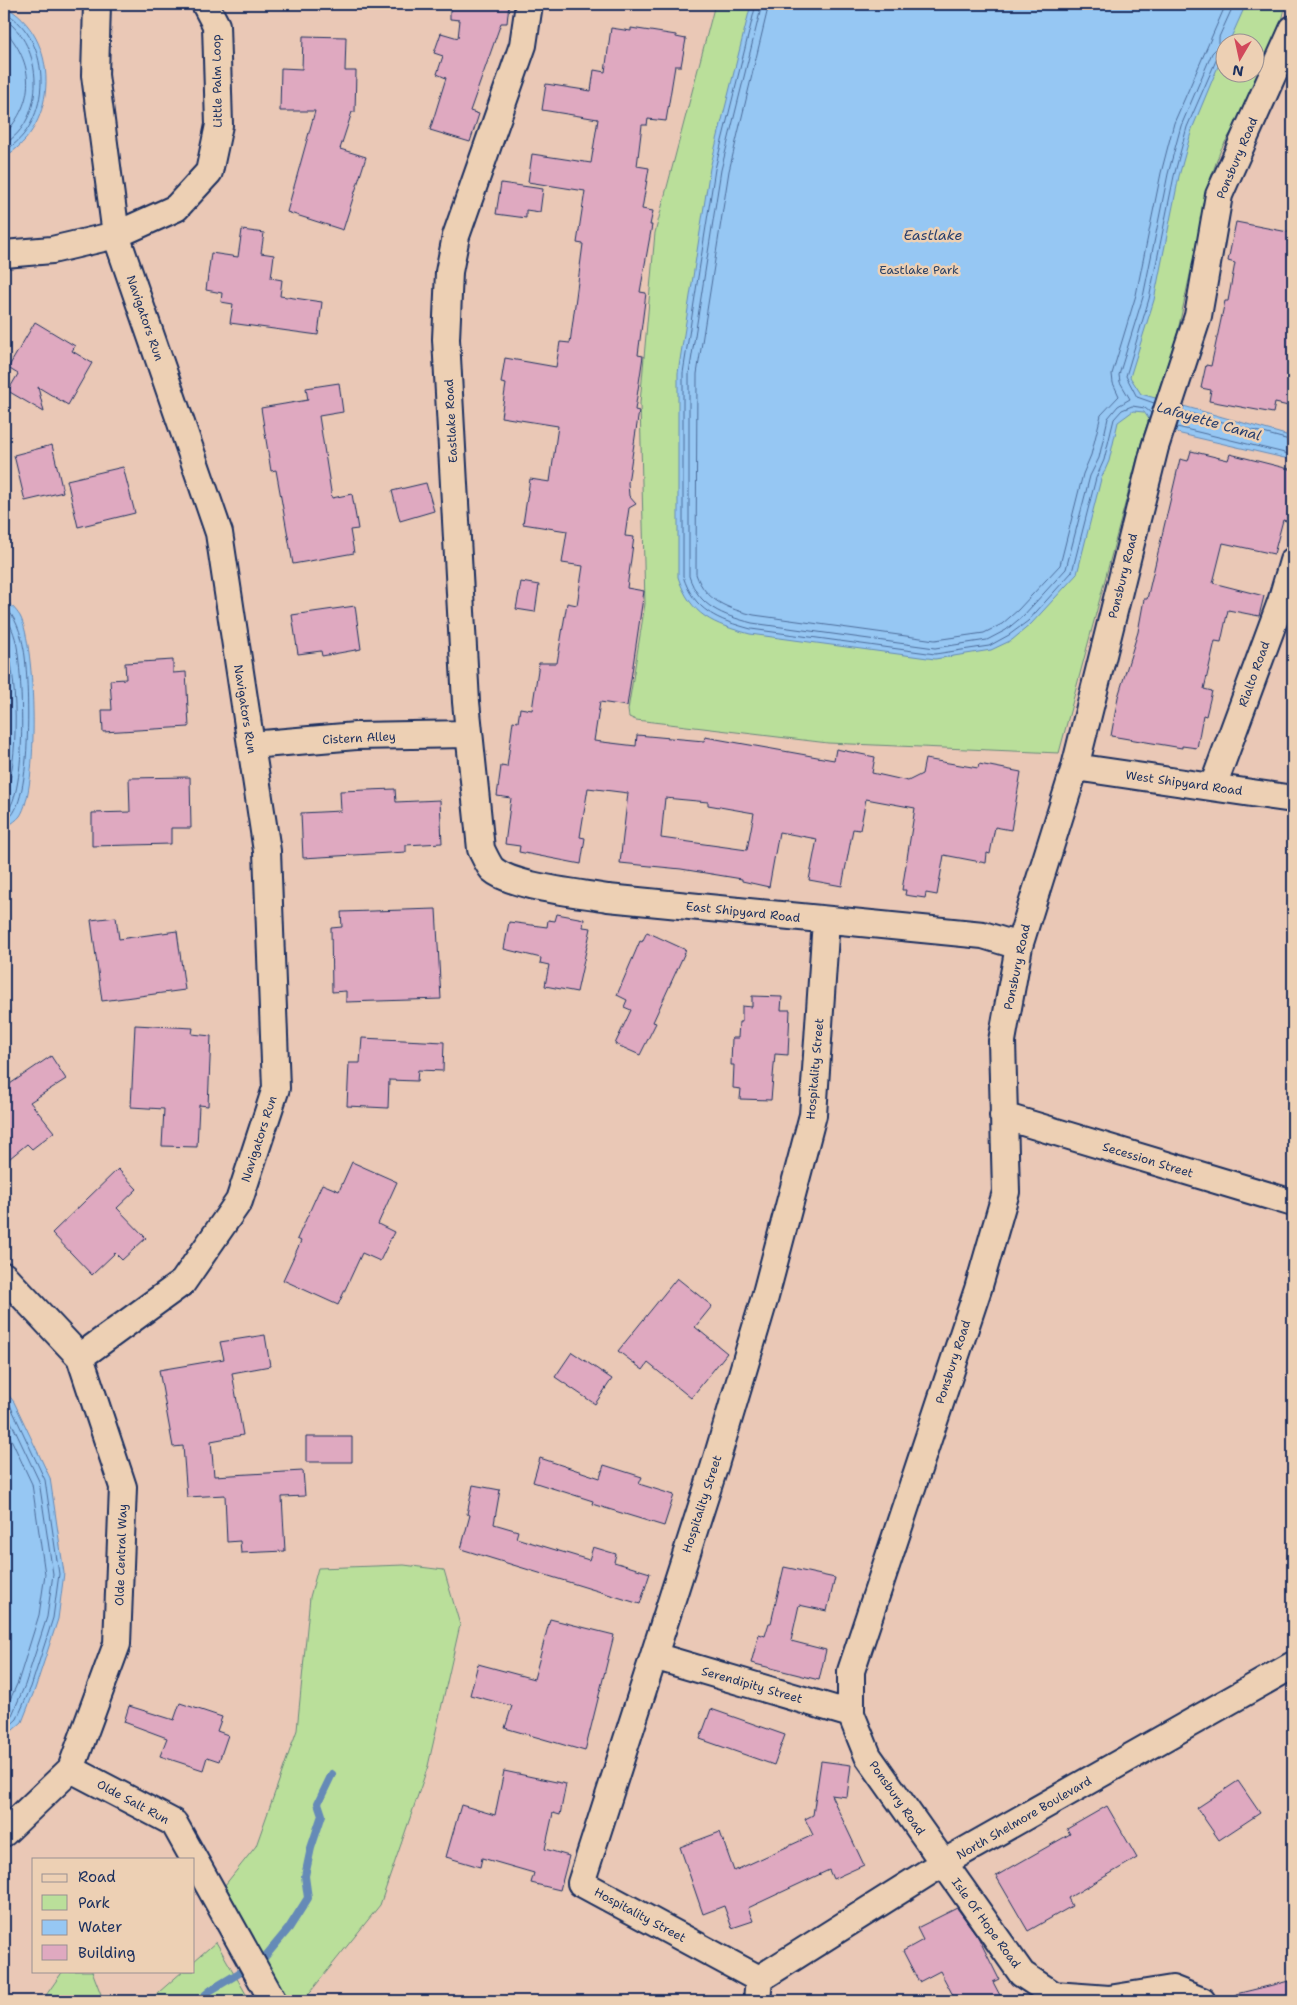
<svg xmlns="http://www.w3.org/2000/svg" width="1297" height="2005" viewBox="0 0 1297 2005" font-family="'Shantell Sans',sans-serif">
	<rect width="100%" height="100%" fill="#eac8b6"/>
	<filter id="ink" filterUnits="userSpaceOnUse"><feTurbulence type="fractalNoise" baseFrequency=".02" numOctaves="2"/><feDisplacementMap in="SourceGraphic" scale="10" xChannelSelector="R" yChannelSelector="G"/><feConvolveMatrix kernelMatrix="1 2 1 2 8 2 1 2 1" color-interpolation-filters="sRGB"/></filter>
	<g filter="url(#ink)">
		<path fill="#badf9a" stroke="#6a877c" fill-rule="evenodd" d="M715,4h571l-10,42 -33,67 -22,36 -10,28 -34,158 -35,105 -83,313 -231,-10 -192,-23 -7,-3 -1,-7 17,-106 -5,-201 15,-170zM1224,42h30v30h-30z
			M404,1565l40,5 16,55 -32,141 -48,139 -77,96h-15l-63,-116 31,-39 41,-116 13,-133 8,-29z
			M216,1942l34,59h-208l21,-30h29l10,26 49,2 32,-28h11v-10z"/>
		<path fill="#96c7f3" stroke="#658ab7" d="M751,4h495l-17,38h-5v10l-32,77 -13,47 -25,124 -24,77 11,17 152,43v23l-112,-26 -30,-12 -7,-10 -11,-1 -15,11 -9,39 -8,18 -24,95 -46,50 -19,16 -21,10 -56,9 -185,-25c-37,-10 -59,-18 -72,-57v-204l32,-205z
			M4,6c57,30 55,121 0,151z
			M4,600c6,3 12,10 16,16 16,30 19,173 0,200 -3,4 -8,7 -12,10l-4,-1z
			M4,1389l10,13 36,76 14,95 -6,46 -23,70 -13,33 -18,16z"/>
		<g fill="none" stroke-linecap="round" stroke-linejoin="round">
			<path stroke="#4c6c9a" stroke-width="1" d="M756,4l-41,165 -32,204v203c11,35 35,44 68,53l184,25 54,-8 20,-11 19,-14 44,-49 24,-94 8,-18 10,-41 8,-9 10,-4 13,2 6,5
				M762,4l-41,166 -32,204v202c10,31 33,39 63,47l183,25 52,-8 19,-10 17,-14 43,-47 24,-93 9,-18 9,-40 10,-12 12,-7 -10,-17 -1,-7 24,-78 25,-123 13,-48 31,-73 7,-7v-9l15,-33
				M769,4l-40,167 -32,203 -1,200c9,27 33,35 58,41l181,25 49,-7 18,-9 16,-14 42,-45 23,-91 8,-19 10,-40 18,-19 -6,-13 -1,-9 24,-79 25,-122 13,-50 52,-119
				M4,12c50,26 49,113 0,139
				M4,19c40,25 43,101 0,125
				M4,29c31,35 32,72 0,106
				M1154,403l-17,-6 -11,-21 23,-77 25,-123 13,-49 31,-71 6,-4
				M1182,411l111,30
				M1177,427l116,28
				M4,606c12,11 17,27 20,44 5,25 10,167 -20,170
				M4,615c8,10 13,26 14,39 4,28 10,146 -14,160
				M4,629c14,50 16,126 0,176
				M4,1397l6,8 35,75 14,94 -6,44 -22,69 -14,32 -13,12
				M4,1407l35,74 14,93 -6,43 -22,68 -13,30 -8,8
				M4,1424l28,60 13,90 -6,41 -21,67 -14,31"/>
			<path stroke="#658ab7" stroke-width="8" d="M198,2001l13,-11 53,-32 25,-30 19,-30 -3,-22 6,-28 11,-33 -4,-12 14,-29"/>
		</g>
		<path fill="#dfa9c0" stroke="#1b2f5e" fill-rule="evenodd" d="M450,4h59l-2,19h-6l-31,88 9,3 -9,28 -40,-12 16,-52 -9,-4 6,-18 -9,-3 7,-20 17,5 2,-18 -10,-1z
			M611,28l20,3v-3l45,7v2l10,2 -5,27h-6l-9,55 -18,-2 -1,6h-5l-5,41 12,2 -7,41 11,2 -3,14h2l-12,67 6,1 -8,62 5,1 -8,54 4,1 -11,72 1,13 7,8 -7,4 -4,28 9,1 -7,51 17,3 -17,115 -27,-4 -6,39 42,5 1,-11 67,6 1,-4 129,23 2,-11 39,8 -3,16 36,8 14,-7 3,-15 53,9 1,-4 42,8 -10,58 -16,-3 -5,27 -3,-1 -1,10 -42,-8 -7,40 -11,-2 -1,5 -20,-3 1,-5h-4l13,-82 -49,-9 -6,31 -7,-1 -11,57 -33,-6 8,-41 -38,-7 -10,55 -27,-6v-2l-61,-10 -61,-6 8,-70 -40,-5 -8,49 5,1 -4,26 -62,-12 1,-6 -15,-2 6,-46 -14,-2 4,-30 6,1 6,-46 5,1 2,-14 12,2 7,-47h18l10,-60 10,2 6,-39 -21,-3 5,-32 -44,-7 7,-45 20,3 8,-56 -57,-9 5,-33 -5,-1 4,-25 51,9 4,-25 10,1 13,-99 -6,-1 8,-52 -57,-9 4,-28 59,9 7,-44 -56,-9 4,-26 45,7 3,-21 11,2zM665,798l43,4v3l46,8 -7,37 -86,-12z
			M303,36l43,1 -1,34h11l-1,41h-3l-12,37 26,8 -23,73 -56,-18 28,-101h-35l1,-43 21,1z
			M501,183l42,6 -3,23 -14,-2v8l-30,-4z
			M1236,222l57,11v174l-18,-4 -2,10 -64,-12 2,-11 -10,-2 5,-23 5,1 14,-65h3l7,-38 -7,-2z
			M242,230l22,3 -3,20 13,2 -3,23 11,2 -2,16 42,6 -4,33 -88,-12 3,-19 -12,-2 1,-9 -16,-3 5,-37 27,4z
			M35,322l40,24 -3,5 20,12 -24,42 -30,-18 6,25 -36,-21 10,-17 -10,-6z
			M339,383l4,29 -24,4 13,82 20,-4 6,35 -8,1 4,23 -61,11 -17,-94 -5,1 -10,-63 47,-8 -2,-12z
			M52,445l11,47 -38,9 -11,-46z
			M1191,451l37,9 2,-6 63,16v41l-3,11 -7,-2 -9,34 -51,-11 -10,40 51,13 -5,20 -31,-6 -7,32 -6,-1 -11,48 8,2 -6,25 -3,-1 -6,33 -15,-2v2l-71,-12 7,-39 20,-65 6,-33h3l33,-140 8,2z
			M123,467l12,46 -57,14 -11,-47z
			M426,483l8,28 -34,10 -8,-30z
			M521,582l18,3 -4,27 -19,-3z
			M355,606l6,43 -39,7 -1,-5 -23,3 -6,-39z
			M173,660v13l13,-1 3,55 -86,5 -1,-22h10l-2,-30 16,-1 -1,-16z
			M190,777l1,51h-20v16l-79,2v-33l38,-1 -1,-34z
			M395,789l1,13 44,-2 2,43 -36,2v7l-103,6 -2,-45 40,-2 -1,-20z
			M436,909l5,90 -95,3v-11l-14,1 -1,-64 11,-1 -1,-15z
			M557,914l27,5 -1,8 8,1 -14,64 -32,-6 4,-21 -9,-2 1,-5 -37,-9 5,-27 38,5 1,-7 7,1z
			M116,917l3,22 58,-8 8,59 -83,11 -11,-81z
			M647,932l39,18 -33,72 3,1 -16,32 -25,-11 16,-34 -7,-3 3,-7 -10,-5 23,-54 2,1z
			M752,996l30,1 -1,13h9l-2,45 -13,-1 -4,46 -31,-1 1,-10 -8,-1 1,-23h-3l1,-27h6l1,-16h3v-16l10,1z
			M135,1025l58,3 -1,6 19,2 -3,70 -9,-1 -2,42 -35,-1 2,-37 -33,-2z
			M362,1038l82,4 -1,29 -25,-1 -1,11 -28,-1 -1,28 -41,-2 2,-43h11z
			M51,1056l15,23 -36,23 24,30 -22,17 -5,-5 -23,19v-75z
			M352,1162l45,20 -19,42 16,8 -14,29 -18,-8 -24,52 -55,-25 18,-39 -4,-2 25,-55 17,7z
			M118,1169l19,20 -20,19 29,30 -24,22 -7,-7 -23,22 -40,-42z
			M677,1278l35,28 -17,21 32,26 -36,45 -43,-35 -5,7 -25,-19z
			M265,1335l5,31 -38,7 11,62 -32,6 3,35 89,-5 2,25 -23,1 3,54 -44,2 -1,-12 -13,1 -2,-47 -38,2 -4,-51 -10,1 -14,-77 65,-11 -4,-17z
			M572,1352l40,27 -17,25 -40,-27z
			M306,1437h46v25h-46z
			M540,1458l60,20 4,-13 38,12 -3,7 35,11 -10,31 -72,-22 1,-3 -60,-19z
			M473,1485l27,5 -6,34 24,7 -2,7 73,22 4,-13 23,7 -2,8 36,11 -10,31 -179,-55 9,-34 -3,-1z
			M784,1567l51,11 -8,33 -28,-6 -8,36 35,9 -7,30 -68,-17 8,-29 6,2 4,-13h2z
			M550,1619l64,16 -29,116 -80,-23 7,-22 -42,-11 8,-31 56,15z
			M180,1703l42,14 -5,14 11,4 -9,26 -12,-4 -4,13 -43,-14 7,-18 -43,-16 5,-16 45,14z
			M711,1709l74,26 -11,30 -74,-26z
			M821,1761l30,4 -4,32 -16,-2 33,70 -31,14 -4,-9 -81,38 5,13 -21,7 -8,-22 -21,8 -23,-67 40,-15 14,39 79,-36 -8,-16 8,-4z
			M504,1771l62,13 -6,31 -7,-2 -8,36 24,7 -9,34 -29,-7 3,-10 -52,-15 -2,9 -34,-10 15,-52 34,10z
			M1238,1781l22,32 -41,27 -22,-32z
			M1107,1806l30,52 -69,40 4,8 -44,25 -32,-55 74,-42 -3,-5z
			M957,1908l21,29 21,42 -6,3 10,19h-47l-16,-30 -21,11 -16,-31 20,-11 -6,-12z
			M1293,1980v21h-56l-1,-7z"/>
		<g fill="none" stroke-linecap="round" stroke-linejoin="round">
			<g stroke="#1b2f5e" stroke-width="30">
				<path id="minor" d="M529,4l-6,41 -67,191 -7,36 -3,67 20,363 15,147c3,6 7,15 11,20 20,18 88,24 116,29l375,37 36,11
					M4,254l48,-4 64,-15 60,-27 33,-36 10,-47 -3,-100 -11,-21
					M251,745l105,-9 111,-2
					M1075,767l218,32
					M1213,786l68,-184 12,-41
					M1003,1116l290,87
					M4,1276l76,81 43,130 -6,157 -46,125 -67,64
					M80,1357l103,-75 56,-81 37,-113 -9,-237 -48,-318 -103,-298 -21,-160 2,-71
					M654,1656l197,58
					M71,1769l103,54 99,178
					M759,1979l-178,-96 133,-415 51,-171 48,-182 13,-195
					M759,1979l184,-116 350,-198
					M757,2001l2,-22
					M1202,2001l-30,-12 -63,10 -55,-4 -32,-21 -154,-218 -17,-42v-43l127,-382 28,-97 -4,-151 17,-95 56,-179 80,-320 43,-131 21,-121 74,-166"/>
			</g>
			<use href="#minor" stroke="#edd0b4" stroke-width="26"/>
		</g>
	</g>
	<g text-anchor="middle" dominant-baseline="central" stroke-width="5" stroke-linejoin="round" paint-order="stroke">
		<g font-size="12" fill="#1b2f5e" stroke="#edd0b4">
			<text transform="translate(217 81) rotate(-91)">Little Palm Loop</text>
			<text transform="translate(1237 158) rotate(-67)">Ponsbury Road</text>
			<text transform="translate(145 318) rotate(71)">Navigators Run</text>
			<text transform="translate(451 421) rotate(-93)">Eastlake Road</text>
			<text transform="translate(1123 576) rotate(-76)">Ponsbury Road</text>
			<text transform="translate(1254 674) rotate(-70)">Rialto Road</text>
			<text transform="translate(245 709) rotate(81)">Navigators Run</text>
			<text transform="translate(359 738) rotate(-3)">Cistern Alley</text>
			<text transform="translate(1184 783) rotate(8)">West Shipyard Road</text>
			<text transform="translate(743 912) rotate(6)">East Shipyard Road</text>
			<text transform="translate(1017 967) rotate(-78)">Ponsbury Road</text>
			<text transform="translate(815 1069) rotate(-85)">Hospitality Street</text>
			<text transform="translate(259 1139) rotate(-72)">Navigators Run</text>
			<text transform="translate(1148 1160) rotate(17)">Secession Street</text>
			<text transform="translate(953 1362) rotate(-72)">Ponsbury Road</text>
			<text transform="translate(702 1504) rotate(-72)">Hospitality Street</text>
			<text transform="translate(121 1555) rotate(-88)">Olde Central Way</text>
			<text transform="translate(752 1685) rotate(16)">Serendipity Street</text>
			<text transform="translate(897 1798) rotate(55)">Ponsbury Road</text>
			<text transform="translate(133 1802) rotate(28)">Olde Salt Run</text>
			<text transform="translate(1024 1818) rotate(-30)">North Shelmore Boulevard</text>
			<text transform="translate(640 1915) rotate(28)">Hospitality Street</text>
			<text transform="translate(986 1923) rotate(54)">Isle Of Hope Road</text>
		</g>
		<g font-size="12" fill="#2b4164" stroke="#edd0b4">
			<text x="919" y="270">Eastlake Park</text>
		</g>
		<g font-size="14" font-style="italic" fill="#273e6d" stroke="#edd0b4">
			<text x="933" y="235">Eastlake</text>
			<text transform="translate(1209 421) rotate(16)">Lafayette Canal</text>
		</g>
	</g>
	<rect width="1297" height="2005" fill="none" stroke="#edd0b4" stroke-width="20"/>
	<rect x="10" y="10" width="1277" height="1985" fill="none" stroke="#1b2f5e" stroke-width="2" filter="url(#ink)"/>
	<rect x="32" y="1858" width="162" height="115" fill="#edd0b4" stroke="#999092"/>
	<rect x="42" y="1874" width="25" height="8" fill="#edd0b4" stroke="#999092"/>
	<text x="78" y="1882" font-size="15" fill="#1b2f5e">Road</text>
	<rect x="42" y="1895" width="25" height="15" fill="#badf9a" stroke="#999092"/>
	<text x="78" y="1908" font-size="15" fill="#1b2f5e">Park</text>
	<rect x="42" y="1920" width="25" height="15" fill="#96c7f3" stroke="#999092"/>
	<text x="78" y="1932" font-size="15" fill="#1b2f5e">Water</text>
	<rect x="42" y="1945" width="25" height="15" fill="#dfa9c0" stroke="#999092"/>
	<text x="78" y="1958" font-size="15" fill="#1b2f5e">Building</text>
	<g transform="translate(1240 58) rotate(189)"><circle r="24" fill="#edd0b4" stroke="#999092"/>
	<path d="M0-4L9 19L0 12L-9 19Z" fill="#d1495b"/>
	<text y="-8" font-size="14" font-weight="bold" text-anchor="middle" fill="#1b2f5e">N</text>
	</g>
</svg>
